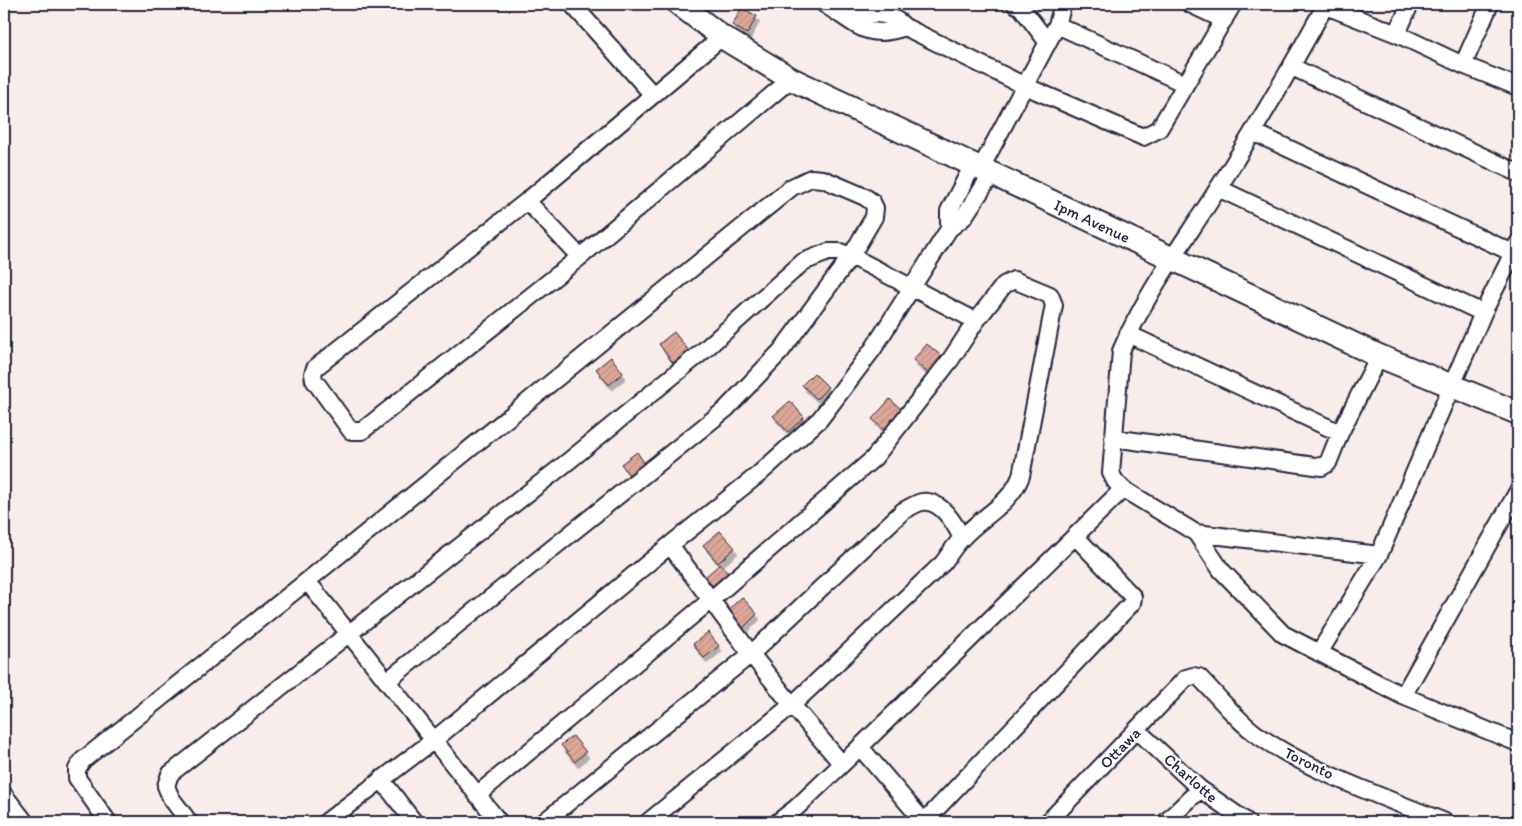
<svg xmlns="http://www.w3.org/2000/svg" width="1522" height="826" viewBox="0 0 1522 826" font-family="Itim,sans-serif">
	<defs>
		<pattern id="building-hatch" width="6" height="6" patternUnits="userSpaceOnUse" patternTransform="scale(1.25)"><rect width="6" height="6" fill="#dfa799"/><path d="M-1 1l2-2M0 6l6-6M5 7l2-2" fill="none" stroke="#bf8f85"/></pattern>
		<filter id="shadow"><feDropShadow dx="3" dy="5.5" stdDeviation="0" flood-color="#0004"/></filter>
	</defs>
	<rect width="100%" height="100%" fill="#f9edeb"/>
	<filter id="ink" filterUnits="userSpaceOnUse"><feTurbulence type="fractalNoise" baseFrequency=".02" numOctaves="2"/><feDisplacementMap in="SourceGraphic" scale="10" xChannelSelector="R" yChannelSelector="G"/><feConvolveMatrix kernelMatrix="1 2 1 2 8 2 1 2 1" color-interpolation-filters="sRGB"/></filter>
	<g filter="url(#ink)">
		<path fill="url(#building-hatch)" stroke="#22223b" filter="url(#shadow)" d="M742,8l15,8 -10,18 -15,-9z
			M674,332l15,19 -16,12 -14,-19z
			M927,344l18,15 -14,17 -18,-16z
			M611,357l12,16 -14,12 -13,-16z
			M814,373l14,14 -11,12 -15,-14z
			M890,399l13,12 -18,20 -13,-12z
			M790,401l14,16 -16,15 -15,-16z
			M637,452l10,15 -15,12 -11,-15z
			M720,531l15,17 -17,15 -15,-18z
			M720,564l12,14 -15,13 -12,-14z
			M742,597l15,17 -14,14 -16,-17z
			M708,632l11,14 -15,12 -11,-14z
			M573,736l13,16 -11,10 -14,-17z"/>
		<g fill="none" stroke-linecap="round" stroke-linejoin="round">
			<g stroke="#22223b" stroke-width="20">
				<path id="street" d="M572,4l81,91
					M824,4c32,19 42,37 81,23
					M1015,4l6,3 27,36
					M1190,4l34,16
					M1321,4l76,30 66,31 55,22
					M1325,6c-34,62 -69,122 -106,181 -34,54 -73,105 -98,164l-10,122 4,8 8,8 73,44 25,37 62,64 120,62 115,47
					M850,19c21,-6 39,-9 55,8l120,59 118,51 16,-8 74,-125
					M1057,25l128,59
					M1397,34l13,-30
					M1463,65l27,-61
					M1292,67l226,106
					M1253,132l260,121
					M981,168l76,-143 6,-21
					M1218,188l265,125
					M527,201l53,56 -218,174h-11l-37,-51 -1,-6 2,-6 212,-167 195,-164
					M949,229v-18l24,-46
					M580,257l211,-178
					M1128,334l212,99
					M1113,438l209,29 6,-4 12,-30 39,-77
					M1196,533l183,22
					M307,581l192,241
					M1319,653l60,-98 104,-242 35,-70
					M1403,696l115,-205
					M1138,731l62,58 47,33
					M860,747l64,75
					M381,779l33,43
					M4,795l21,27
					M477,795l235,-196 162,-141 77,-99 25,-38 28,-36 10,-5 36,15 4,10 -33,171c-11,29 -39,40 -59,62 -7,7 -13,17 -19,25l-151,142 50,59
					M108,822l-31,-44v-9l6,-9 224,-179 485,-394 19,-9 12,1 42,18 7,5 3,6 -1,9 -23,39 -70,95 -55,58 -339,272
					M189,822l-18,-24 -5,-12 4,-12 400,-314 132,-108 101,-90 25,-10h12l11,4 125,65
					M326,822l108,-82 236,-195 89,-71 61,-55 53,-70 76,-120 14,-11 29,-44
					M544,822l207,-168 152,-143c6,-3 13,-8 19,-9 19,-3 33,22 40,36
					M648,822l144,-117 -41,-51 -81,-109
					M778,822l18,-14 64,-61 263,-258
					M924,822l208,-219 1,-6 -58,-61
					M1048,822l138,-144 7,-2 6,1c18,18 39,45 60,59 52,36 127,62 186,86
					M1166,822l34,-33"/>
			</g>
			<g stroke="#22223b" stroke-width="26">
				<path id="secondary" d="M679,4l43,33 69,42 588,277 139,57"/>
			</g>
			<use href="#street" stroke="#fff" stroke-width="16"/>
			<use href="#secondary" stroke="#fff" stroke-width="22"/>
		</g>
	</g>
	<g text-anchor="middle" dominant-baseline="central" stroke-width="4" stroke-linejoin="round" paint-order="stroke">
		<g font-size="16" fill="#22223b" stroke="#fff">
			<text transform="translate(1092 221) rotate(25)">Ipm Avenue</text>
			<text transform="translate(1120 748) rotate(-46)">Ottawa</text>
			<text transform="translate(1309 763) rotate(26)">Toronto</text>
			<text transform="translate(1191 778) rotate(41)">Charlotte</text>
		</g>
	</g>
	<rect width="1522" height="826" fill="none" stroke="#fff" stroke-width="20"/>
	<rect x="10" y="10" width="1502" height="806" fill="none" stroke="#22223b" stroke-width="2" filter="url(#ink)"/>
</svg>
